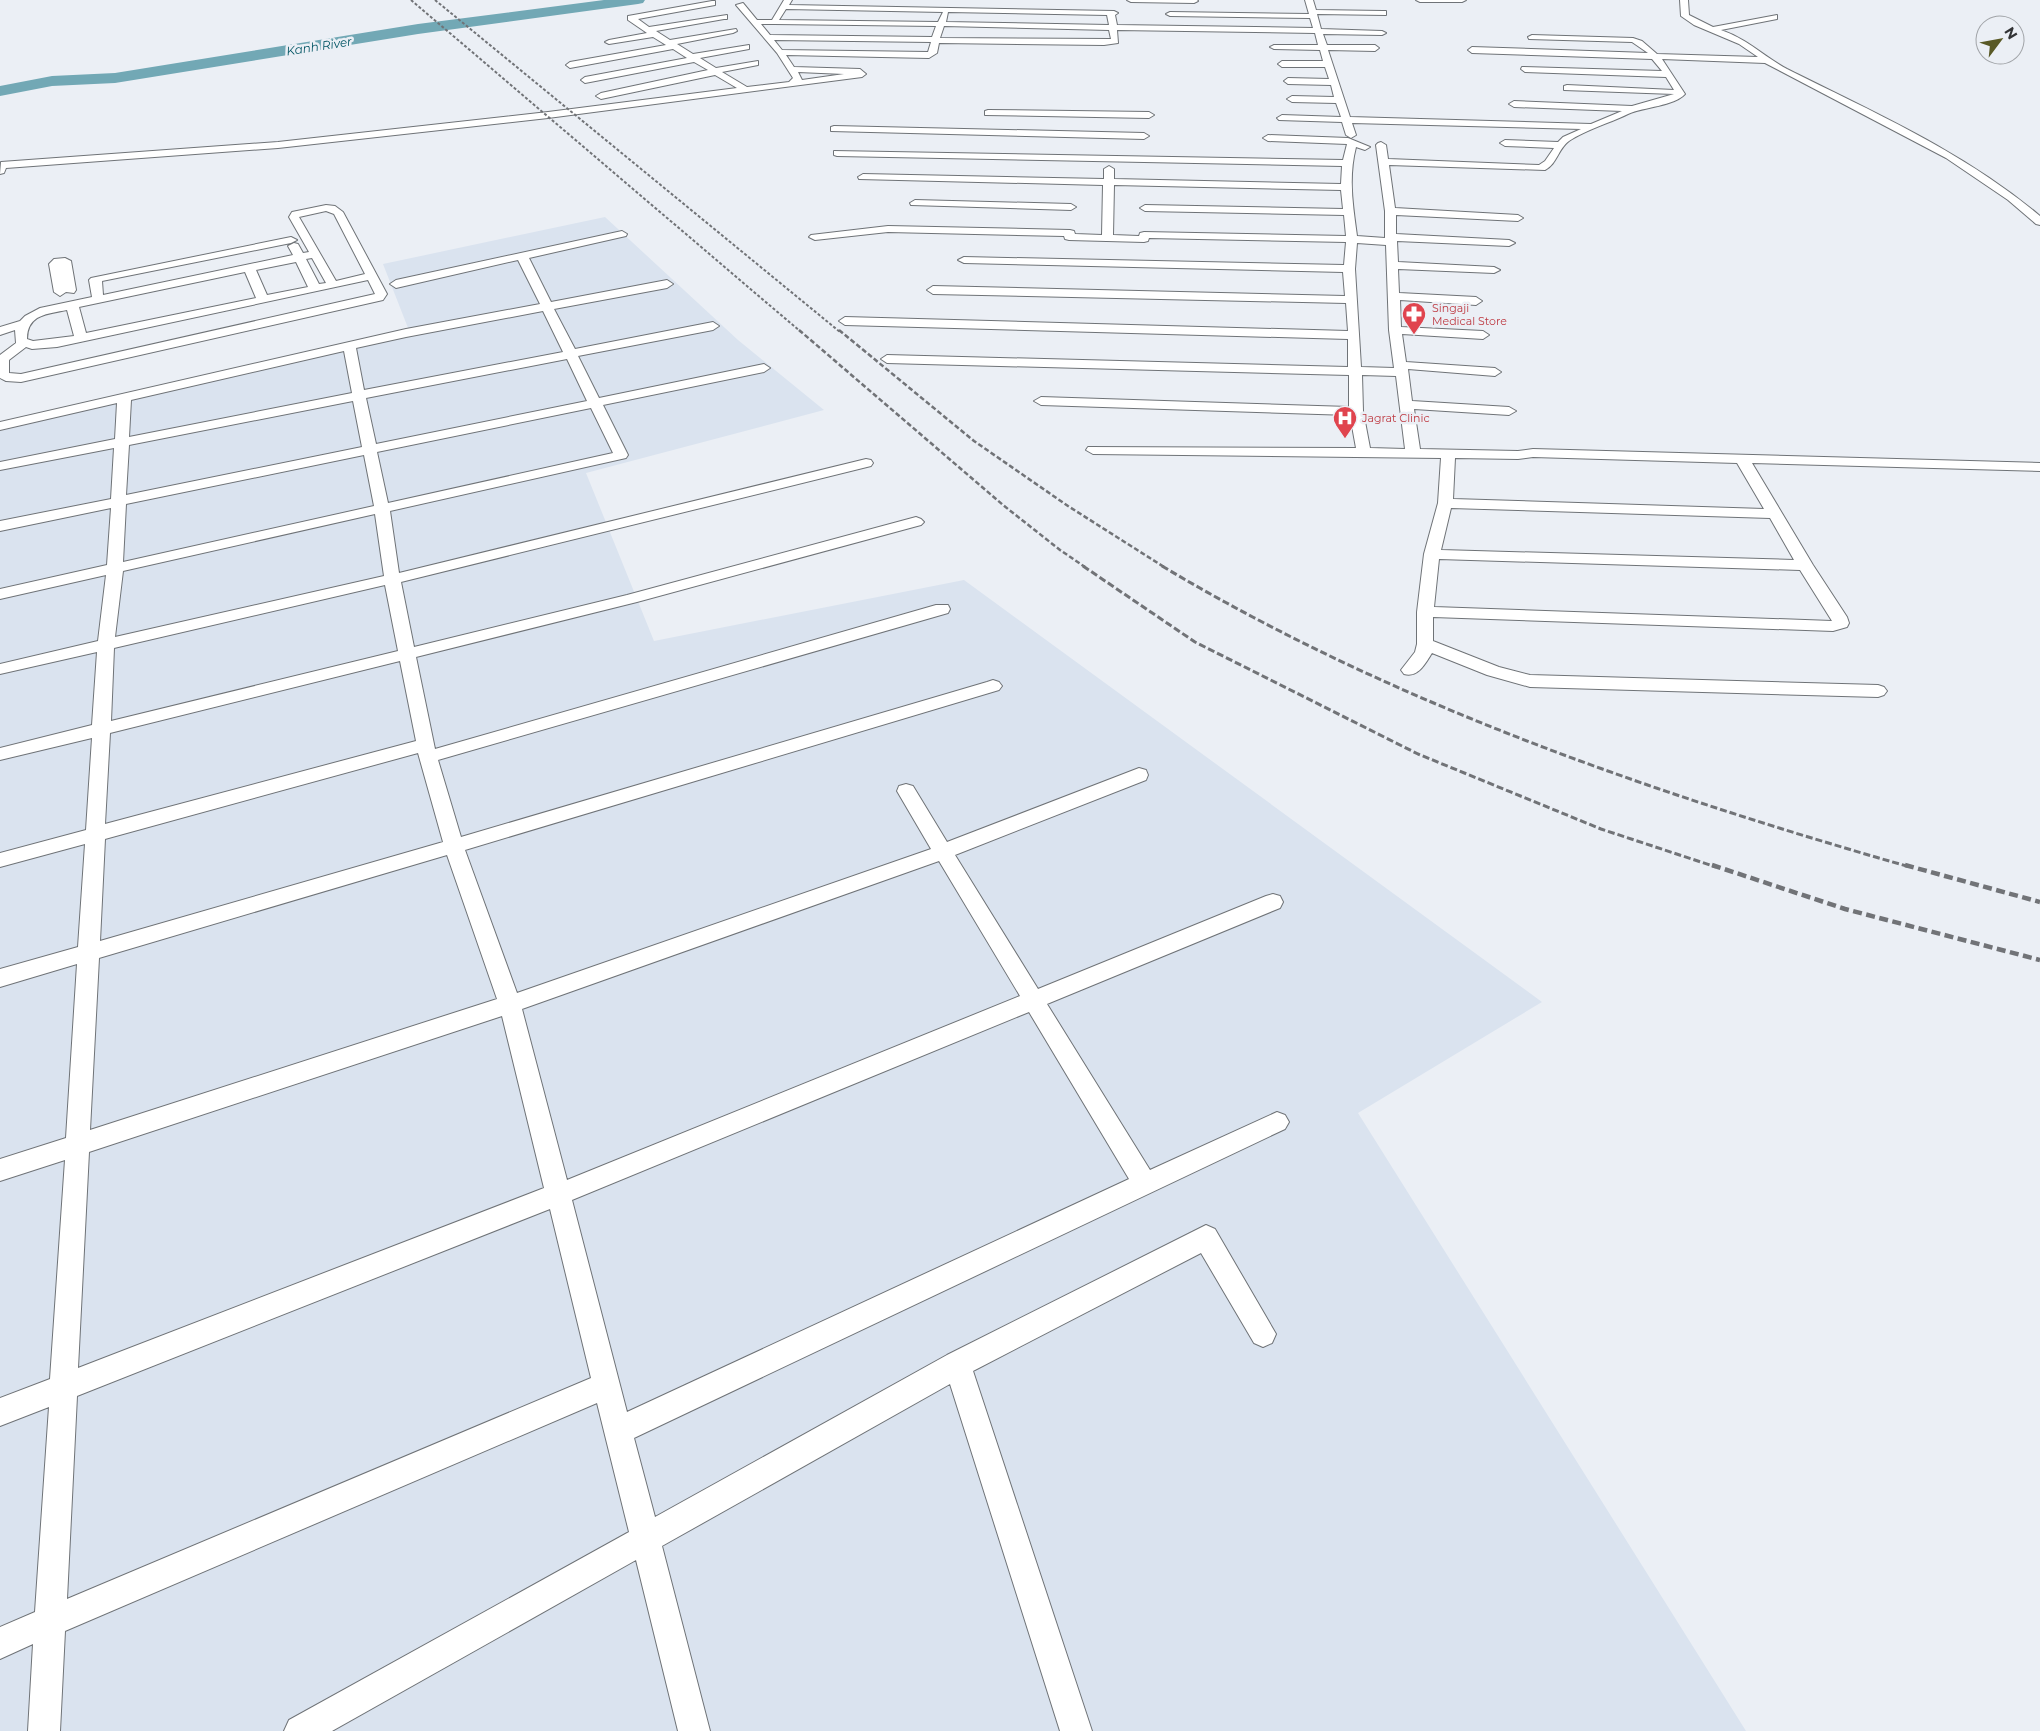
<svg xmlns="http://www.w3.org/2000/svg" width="2040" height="1731" viewBox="0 0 2040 1731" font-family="Montserrat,sans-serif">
	<rect width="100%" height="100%" fill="#ebeff5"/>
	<path fill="#dae3ef" d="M605,217l133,123 86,70 -238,63 68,168 310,-61 578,422 -184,111 388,618h-1746v-1300l410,-98 -27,-69z"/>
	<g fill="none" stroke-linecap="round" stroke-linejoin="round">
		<path fill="#72a8b5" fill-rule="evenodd" d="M604,0h41l-2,3 -5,1 -220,30 -303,49 -63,3 -52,10v-10l52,-10 63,-3 303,-49z"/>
		<g stroke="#6f7377" stroke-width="2">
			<path id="minor" d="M784,0h8l-3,5 325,6 4,2 -3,2 2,10 196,3 -3,-10 -140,-2 -4,-2 4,-2 139,2 -4,-14h8l3,10 67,1h3v4l-69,-1 4,15 61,2 4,2 -4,2 -59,-1 4,11h48l4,3 -4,3 -47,-1 22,67 241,7 31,-13 -108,-4 -5,-3 5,-3 118,5 42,-12 -110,-4v-4l3,-1 107,5 -8,-13 -141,-5 -4,-3 1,-2 140,4 -10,-12 -180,-6 -4,-3 4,-3 176,6 -16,-11 -103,-3 -1,-2 4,-2 101,3 9,3 15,13 101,3 -19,-13 -45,-19 -13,-9 -1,-16h8l1,15 24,12 64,-12v4l-56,11c28,10 42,26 66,39 88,44 177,83 253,147v9l-4,-1 -28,-24 -62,-42 -181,-95 -103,-4 23,35c-11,12 -41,13 -57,20 -18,9 -43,16 -59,27 -11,8 -12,23 -24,29l-156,-5 6,43 123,7 5,3 -5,3 -122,-6v19l113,6 6,3 -6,3 -112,-5 1,21 96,5 6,3 -6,3 -96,-4 1,24 77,4 6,4 -6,4 -76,-5 1,27 82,4 6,4 -6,4 -81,-5 4,28 89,6 6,4 -6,4 -87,-7 4,32 97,6 7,4 -7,4 -95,-6 6,40 98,2 15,-2 507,14v8l-288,-8 61,102 34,52 2,6 -2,4 -14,4 -400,-14v24l66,26 31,8 348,10 6,2 3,4 -3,4 -6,2 -348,-10 -43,-12 -55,-22c-7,11 -14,25 -28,21l-3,-4 14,-18 2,-8v-32l7,-58 14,-51 3,-45 -348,-4 -7,-4 2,-3 268,1 -6,-33 -309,-10 -7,-4 7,-4 308,10v-32l-462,-12 -6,-4 6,-4 461,12v-28l-503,-14 -6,-4 6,-4 503,14 -2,-28 -413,-9 -6,-4 6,-4 412,10 -2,-24 -379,-9 -6,-3 6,-3 380,8 2,-23 -197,-4 -1,3 -4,1 -75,-2 -4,-1 -1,-3 -176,-4 -73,8 -6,-3 2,-2 77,-9 182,4 4,1 1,3 27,1 1,-50 -244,-6 -1,-2 5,-3 241,5v-10l5,-3 5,3v10l227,5 1,-18 -505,-10 -3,-1v-4l509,9 4,-16 -79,-3 -5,-3 5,-3 80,3 22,9 -5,3 -9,-3c-8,31 -3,59 1,89l28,2v-27l-9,-66 2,-2 3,-1 5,3 2,14 151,6 6,-4 9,-13 -49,-2 -5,-3 5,-3 53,2 5,-5 18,-8 -229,-6 4,12 -5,3 -5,-3 -4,-13 -63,-2 -2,-2 5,-3 59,2 -5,-14 -44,-1 -5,-3 5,-3 42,1 -3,-12 -43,-1 -4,-3 4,-3 41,1 -4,-12h-43l-4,-3 4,-3h41l-3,-11 -46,-1 -4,-2 4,-2h44l-3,-12 -198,-3 1,13 -14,2 -165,-2 -2,10 -8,5 -143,-3 8,12 66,2 6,5 -4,3 -314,41 -270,30 -272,20 -2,5 -4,1 1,-12 277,-20 270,-30 189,-24 -22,-13 -114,24 -5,-3 5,-3 107,-23 -14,-8 -109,21 -4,-3 4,-3 102,-19 -14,-9 -103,19 -4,-3 4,-3 96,-17 -13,-8 -44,7 -4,-2 4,-2 38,-7 -19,-13v-4l84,-15h3v4l-77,14 11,8 78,-12v4h-3l-68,12 14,9 66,-11 1,2 -4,2 -56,11 16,10 56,-9v4l-49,9 16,10 42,-7v4l-36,7 25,15 42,-5 4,-4 -16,-25 -41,-48 7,-2 14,17h15zM786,9l157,3 -5,10 -159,-2zM948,12l159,3 2,10 -163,-3zM761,24h13l162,2 -4,11 -162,-2zM944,26l165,4 2,9 -171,-1zM774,40l157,2 -3,10 -146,-2zM798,72l46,2 -42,6zM1114,185l227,5 2,19 -198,-4 -5,3 5,3 199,4 2,21 -202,-4 -4,1 -1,3 -26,-1zM1357,243l29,2 3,85 5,38 -33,-1 -6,-98zM1362,375l34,1 9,73 -35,-1 -7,-37zM1533,457l204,6 27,46 -311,-10 2,-41 63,1zM1451,508l319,10 24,42 -353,-10zM1439,559l361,11 32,51 -398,-14z
				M1127,0h70l1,1 -4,2 -63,-1z
				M1416,0h50l-4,2h-42z
				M988,110l161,2 5,3 -5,3 -164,-3v-4z
				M834,126l310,7 5,3 -5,3 -313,-8v-4z
				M915,200l156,4 5,3 -5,3 -160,-5 -1,-2z
				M326,205l9,1 8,6 44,82 -4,6 -362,82 -15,-1 -6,-3v-23l16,-12 -1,-13 -15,5v-8l20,-6 5,-5 15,-8 52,-11 -3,-17 2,-2 200,-41 6,3 -6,3 -189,38 1,14 190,-40 -5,-9 6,-3 4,1 5,9 6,-1 -20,-35 3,-5zM326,211l8,3 31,60 -29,7 -37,-64zM312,258l14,25 -7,1 -13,-25zM296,262l12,25 -41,8 -11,-25zM245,272l11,26 -170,35 -7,-26zM368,280l7,14 -354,80 -12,-1v-13l17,-13 6,2 25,-2zM67,310l7,26 -41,5 -6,-2c0,-25 21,-25 40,-29z
				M622,231l5,3 -1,2 -97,22 22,44 116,-22 6,4 -6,4 -113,21 21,40 138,-27 6,4 -6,4 -135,26 21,42 165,-34 6,4 -6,4 -161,33 25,50 -2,3 -236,53 9,62 467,-114 5,1 2,3 -2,3 -470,116 13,65 213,-52 289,-78 5,2 3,3 -3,3 -284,77 -221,55 19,92 501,-144h12l2,4 -2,4 -510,147 23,77 526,-155 6,-2 6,2 3,4 -3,4 -534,160 52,143 414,-144 -34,-58 2,-5 7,-2 7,2 34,56 192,-74 7,2 2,5 -2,5 -191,75 83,134 228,-93 7,-2 7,2 3,6 -3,6 -233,96 103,166 127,-58 8,3 4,7 -4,7 -651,309 21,79 292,-162 259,-130 9,4 61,105 -4,9 -9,4 -9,-4 -53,-90 -228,118 119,360h-32l-110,-347 -288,162 48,185h-32l-42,-171 -304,171h-48l5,-11 340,-188 -32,-129 -532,228 -5,100h-32l5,-87 -33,15v-32l35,-15 14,-205 -49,19v-28l50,-19 15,-219 -65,21v-22l66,-21 11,-174 -77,23v-18l78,-22 7,-103 -85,23v-14l86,-23 6,-92 -92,22v-12l92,-23 5,-73 -97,22v-10l98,-23 8,-66 -106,24v-10l107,-24 4,-57 -111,23v-10l111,-22 3,-51 -114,22v-8l115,-23 2,-36 -117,27v-8l406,-93 134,-25 -22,-44 -122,28 -6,-4 6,-4zM543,311l20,41 -199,38 -8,-42 50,-11zM344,351l8,42 -223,44 2,-37zM567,359l20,42 -211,43 -10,-46zM353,401l9,46 -236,48 3,-50zM591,408l22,45 -225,50 -11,-51zM364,455l10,51 -251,56 3,-58zM375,514l9,62 -269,61 8,-66zM385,585l13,66 -287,70 3,-73zM400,661l16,80 -311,83 5,-91zM418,753l25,89 -343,99 5,-102zM447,855l50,144 -407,131 9,-172zM939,861l81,135 -453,184 -45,-171zM1029,1012l100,167 -502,233 -55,-212zM502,1016l42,172 -466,180 11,-216zM550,1209l41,169 -524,221 10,-203z
				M65,258l6,3 5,29 -2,3 -8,-1 -6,4 -6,-4 -5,-28 5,-5z"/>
		</g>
		<use href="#minor" fill="#fff" fill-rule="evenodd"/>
		<path stroke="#717377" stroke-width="2" stroke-dasharray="3 2" stroke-linecap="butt" d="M411,0l390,332
			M435,0l405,332"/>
		<path stroke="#717377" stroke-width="2.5" stroke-dasharray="5 2.5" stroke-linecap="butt" d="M799,330l204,175 57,45 25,17
			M839,330l135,111 94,65 96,61"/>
		<path stroke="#717377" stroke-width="3" stroke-dasharray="7 3" stroke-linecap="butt" d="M1083,566l112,76 223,112 183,75 115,38
			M1162,566c231,138 490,227 748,301"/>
		<path stroke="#717377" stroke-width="4.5" stroke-dasharray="9 4.5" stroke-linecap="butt" d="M1712,865l133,44 195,51
			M1905,865l135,37"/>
	</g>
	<defs>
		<g id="pharmacy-pin" transform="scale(1.25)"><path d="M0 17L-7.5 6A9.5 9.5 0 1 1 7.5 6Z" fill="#e0444e" stroke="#ebeff5"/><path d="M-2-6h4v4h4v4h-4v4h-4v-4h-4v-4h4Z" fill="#fff"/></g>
		<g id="hospital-pin" transform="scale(1.25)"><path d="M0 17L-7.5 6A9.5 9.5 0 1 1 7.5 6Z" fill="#e0444e" stroke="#ebeff5"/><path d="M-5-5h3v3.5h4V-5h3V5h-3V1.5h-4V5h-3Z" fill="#fff"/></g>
	</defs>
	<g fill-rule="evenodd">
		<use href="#pharmacy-pin" x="1414" y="314"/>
		<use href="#hospital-pin" x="1345" y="418"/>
	</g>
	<g text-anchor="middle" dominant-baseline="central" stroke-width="5" stroke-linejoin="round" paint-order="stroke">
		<g font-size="11" fill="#be3a42" stroke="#ebeff5" text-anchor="start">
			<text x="1432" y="308">Singaji<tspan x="1432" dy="13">Medical Store</tspan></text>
			<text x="1362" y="418">Jagrat Clinic</text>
		</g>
		<g font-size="12" font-style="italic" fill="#015463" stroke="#ebeff5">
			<text transform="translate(319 46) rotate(-9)">Kanh River</text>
		</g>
	</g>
	<g transform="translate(2000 40) rotate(58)"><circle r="24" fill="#ebeff5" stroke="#a1a4a8"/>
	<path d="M0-4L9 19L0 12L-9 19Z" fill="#595926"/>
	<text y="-8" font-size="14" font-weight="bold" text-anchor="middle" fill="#323335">N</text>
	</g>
</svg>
